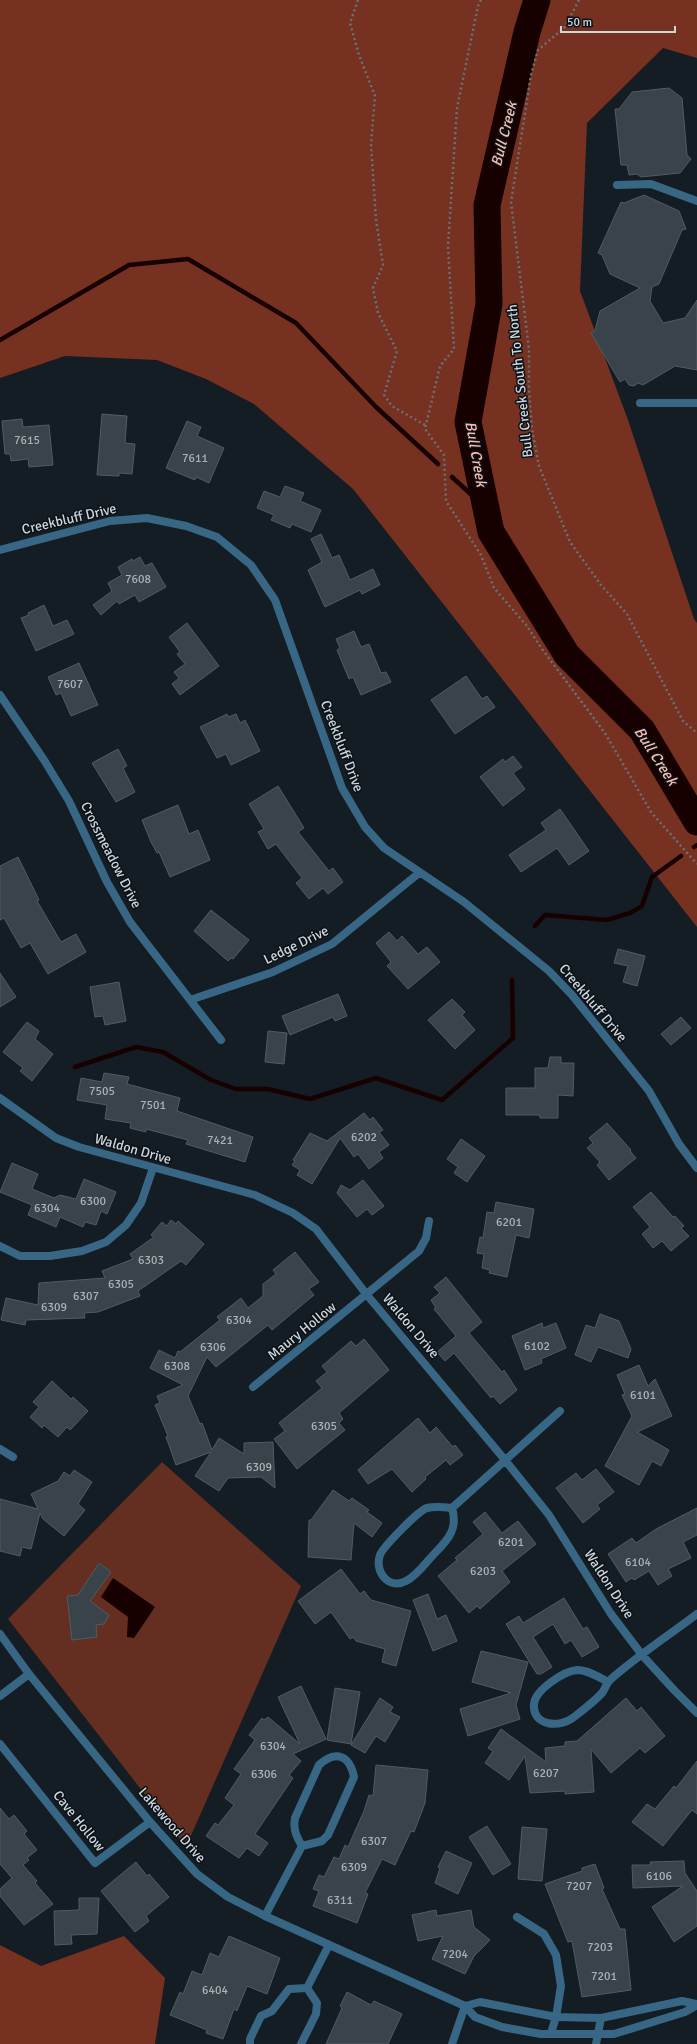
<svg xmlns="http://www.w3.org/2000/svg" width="697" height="2044" viewBox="0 0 697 2044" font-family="Signika,sans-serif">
	<rect width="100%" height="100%" fill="#141d23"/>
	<path fill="#642e21" d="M162,1462l139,124 -115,261 -178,-228z"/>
	<path fill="#763121" d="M0,0h697v58l-34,-10 -76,75 -7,168 48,129 66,199 3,4v304l-344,-438 -99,-85 -48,-25 -49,-19 -92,-4 -65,22z
		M124,1936l41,42 -10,66h-155v-99l41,21z"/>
	<path fill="#170000" d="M113,1578l42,29 -21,31 -7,-1 1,-20 -27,-20z"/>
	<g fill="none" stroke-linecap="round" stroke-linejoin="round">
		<path stroke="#170000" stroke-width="4.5" d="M0,340l129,-75 59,-6 108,64 80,84 62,57
			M452,477l34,31
			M694,847l3,-2
			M535,926l10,-11 62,5 23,-7 12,-7 10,-29 29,-21
			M75,1067l61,-20 27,5 48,28 25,9h32l42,10 66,-21 66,22 71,-62 -1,-58"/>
		<path stroke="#170000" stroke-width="27" d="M537,0l-10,32 -40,173 2,99 -21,118 23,110 76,123 75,75 55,92"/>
	</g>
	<path fill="#39434a" stroke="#515b63" d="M669,88l13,10 5,57 4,4 -11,14 -39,4 -4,-3 -8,1 -2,-10h-6l-6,-56h4l13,-17z
		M644,195l35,16 7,18 -4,1 -23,54 -7,3 -2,14 13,22 22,-5 12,-18v70l-22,-4 -32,19 -5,-2 -4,3 -5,-1 -4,-6 -5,3 -29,-49 4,-3 5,-19 40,-23 -30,-14 -8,-19 -4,-2 23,-51 3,1z
		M102,414l25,2 -2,27 10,1 -3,30 -13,-1v3l-22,-1z
		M22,419l1,8 26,-2 4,40 -24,2 -1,-8 -17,2 -1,-7h-5l-3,-33z
		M187,421l14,6 -4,9 27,12 -15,35 -13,-6 -1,3 -29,-12z
		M285,486l19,7 -4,8 21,9 -10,22 -19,-8 -2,4 -19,-8 3,-5 -17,-7 7,-17 16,6z
		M321,534l11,24 7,-3 11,25 23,-11 7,16 -18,9 -2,-4 -35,17 -17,-37 14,-8 -11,-23z
		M140,557l5,9 7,-3 14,24 -27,15 -4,-7 -16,9 -2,-3 -16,14 -8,-10 19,-14 -4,-8 14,-8 -4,-8 14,-8 1,2z
		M44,605l9,21 14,-6 7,14 -38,17 -15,-33 8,-3 -1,-2z
		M187,623l32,43 -39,29 -8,-11 7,-6 -5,-6 11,-8 -8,-10 3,-2 -11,-15z
		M354,631l7,16 8,-3 12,29 5,-1 5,10 -30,13 -8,-18 -4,2 -12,-29 3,-2 -4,-9z
		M79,663l19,42 -27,11 -10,-23 -5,2 -8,-18z
		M466,676l16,23 5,-3 8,11 -40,27 -24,-34z
		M227,714l1,3 8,-3 4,9 5,-3 15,31 -29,14 -5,-11 -9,4 -17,-31z
		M118,749l9,17 -4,2 12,24 -19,10 -24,-39z
		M513,756l9,11 -9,6 12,16 -22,17 -23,-29 23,-18 2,3z
		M278,786l26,42 -6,4 31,39 4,-3 10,14 -15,12 -5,-6 -14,11 -13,-16 6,-5 -26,-34 -8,5 -10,-17 6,-3 -15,-25z
		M178,805l11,29 9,-4 12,30 -40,17 -11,-25 -2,1 -6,-11 -9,-22z
		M560,809l29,42 -20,14 -12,-17 -36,24 -12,-17 37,-25 -5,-7z
		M18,857l21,43 -2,1 24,41 15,-8 10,18 -38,22 -18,-31 -9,5 -17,-30 -4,2v-54z
		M211,910l38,30 -16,19 -2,-1 -3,3 -34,-30z
		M389,932l8,9 5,-5 16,18 9,-7 13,15 -32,27 -21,-23 4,-4 -15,-19z
		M618,949l27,7 -8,30 -14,-4 5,-16 -14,-3z
		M0,973l16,24 -16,10z
		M119,982l7,39 -21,4 -2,-9 -8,1 -5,-30z
		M338,994l9,22 -12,5 -2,-4 -43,18 -8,-19z
		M452,999l13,13 -3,3 13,15 -20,19 -27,-29z
		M681,1017l10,11 -20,17 -10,-11z
		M27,1022l12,9 -4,8 18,15 -21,27 -12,-10 3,-3 -20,-16z
		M268,1031l19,2 -3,31 -19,-2z
		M550,1057h11v6h13l-1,33 -15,-1v23h-18v-3h-34v-27h29v-20h13z
		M104,1073l25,4 -2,7 53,14 -3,13 76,26 -8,25 -59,-18 2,-4 -42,-11v3l-16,-4 1,-5 -26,-4 2,-14 -30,-5 4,-22 21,4z
		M364,1113l6,7 3,-3 10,13 -4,2 10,13 -10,7 4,6 -14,11 -11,-15 -4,3 -14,-19 -28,46 -15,-9 3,-5 -8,-5 3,-4 -2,-1 17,-27 17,8z
		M607,1123l24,27 -1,1 6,7 -27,22 -12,-15 3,-3 -13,-14 6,-5 -4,-5z
		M461,1139l24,17 -18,26 -13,-9 4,-6 -11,-8z
		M12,1163l26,11 -6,15 22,9 6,-3 16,4 8,-20 32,13 -9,22 -6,-3 -5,14 -11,-3 -2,5 -23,-10 -4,10 -28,-12 4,-10 -32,-13z
		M363,1180l21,26 -12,9 -5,-6 -10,8 -20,-24 4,-8 9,5z
		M651,1192l22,25 2,-1 9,10 -3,2 8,8 -18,15 -9,-10 -9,7 -11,-14 8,-7 -17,-20z
		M496,1202l38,7 -5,29 -13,-3 -9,42 -18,-4 1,-3 -8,-2 2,-14 -7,-1 3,-16 3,1 4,-26 7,1z
		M171,1220l5,4 2,-3 26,23 -18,21 -5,-4 -43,30 2,5 -42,16 -14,1 1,5 -59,2 -1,5 -24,-5 5,-22 32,7 1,-22 66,-5 -3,-7 31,-12 -3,-5 24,-17 -3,-2 11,-13 5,4z
		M295,1252l24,30 -10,7 5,6 -42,35 -4,-5 -52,42 -9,-10 -19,39 12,28 2,-1 10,27 7,-12 25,16v-11l29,-1 2,46 -14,-11 -33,1 -9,13 -24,-15 16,-24 -35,13 -10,-28 2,-1 -13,-31 5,-2 -3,-7 26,-11 -33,-17 9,-18 16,8 3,-7 2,1 40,-32 -3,-3 24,-19 7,10 15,-12v-12l13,-10 -3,-4z
		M446,1277l36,45 -13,11 33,39 2,-2 13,20 -17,14 -7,-8 -2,2 -37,-45 -9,8 -8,-9 19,-16 -22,-27 2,-1 -5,-8 9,-7 -6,-6z
		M600,1314l19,7 12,28 -3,9 -30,-11 -7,15 -16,-7 11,-30 9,3z
		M542,1323l1,5 13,-5 10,25 -25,11 1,4 -17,7 -13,-34z
		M364,1339l25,31 -50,43 4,6 -4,4 6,7 -48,39 -23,-30 11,-8 -6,-8 43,-35 -6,-7 11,-9 -5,-6 29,-25 5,5z
		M639,1365l9,21 7,-7 17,37 -35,16 32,18 -8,16 -9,-5 -13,24 -34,-19 27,-50 -10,-21 3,-1 -8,-19z
		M52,1381l19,18 2,-2 15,14 -18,19 -3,-3 -9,10 -14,-12 -2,3 -12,-11 9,-10 -6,-5z
		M418,1418l12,15 6,-6 17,20 2,-2 8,10 -13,10 -4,-5 -21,17 1,2 -14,13 -20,-23 -24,15 -10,-14z
		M596,1469l18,23 -17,13 3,4 -17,14 -27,-35 20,-15 6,7z
		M74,1470l18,12 -14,22 7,6 -21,26 -21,-17 -3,-6 -9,36 -9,-2 -2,9 -20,-5v-52l38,10 -7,-15 27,-13 6,-9 6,4z
		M333,1490l16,11 3,-3 17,12 -2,2 15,11 -10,14 -18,-14 -3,37 -43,-3 1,-37h2z
		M697,1508v27l-14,7 8,16 -23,11 4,7 -14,9 -9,-14 -15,9 -2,-2 -6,4 -18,-28 24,-16 4,5 20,-14z
		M485,1512l17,21 16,-12 18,23 -34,27 8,11 -30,27 -3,-3 -8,7 -31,-37 19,-16 -2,-2 28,-24 -10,-12z
		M99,1563l12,9 -21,29 19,14 -5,9 -8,1 1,12 -25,3 -5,-44 11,-1z
		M341,1569l19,25 4,-3 7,9 40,11 -15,55 -14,-4 3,-13 -29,-8 -3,-4 -3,2 -19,-27 -16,12 -17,-23z
		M428,1594l9,25 9,-4 11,26 -24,10 -20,-51z
		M564,1598l19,31 4,-2 12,20 -17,10 -11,-17 -6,4 -12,-20 -20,13 19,30 -11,7h-4l-31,-50 13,-8 4,7z
		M481,1651l47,11 -12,43 4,14 -52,17 -8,-27 51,-16 -39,-11z
		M301,1686l25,53 -33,15 8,7 -12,14 4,3 -38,56 13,9 -9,13 -12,-8 -8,10 -33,-22 9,-13 3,2 16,-20 -9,-7 16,-24 -7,-5 21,-29 -6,-5 13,-17 2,2 4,-3 32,27 -22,-47z
		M335,1688l25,4 -9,52 -24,-4z
		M380,1698l13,9 -3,5 10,5 -15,25 -9,-6 -11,17 -14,-8z
		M626,1698l11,13 4,-4 24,29 -20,17 -5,-5 -29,25 -20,-24 3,43 -29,2v-3l-35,2 -5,-37 -16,24 -24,-17 8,-12 -5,-3 13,-19 45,33 -1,-14 20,-2v-4l12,-1z
		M697,1761v53l-5,-4 -29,36 -31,-24 15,-18 8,5 19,-23 2,2z
		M376,1765l52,5 -3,33 -11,29 -3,-1 -16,34 -13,-6 -17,34 3,1 -11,29 -44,-17 6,-15 -6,-2 6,-14 5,2 10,-20 5,2 6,-14 3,2 16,-36 5,-16 4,1z
		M0,1808l9,11 5,-4 13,16 -3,3 13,16 -10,8 2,2 -6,5 14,16 -2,2 18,21 -29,21 -24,-29v-7l12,-11 -12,-14z
		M487,1826l24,38 -18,11 -24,-38z
		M522,1827l25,2 -5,52 -24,-2z
		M446,1851l26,12 -14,31 -23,-11 5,-15 -2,-1z
		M684,1861l1,12 12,18v35l-23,16 -22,-35 31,-21 -50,2 -1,-23h19l-1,-3z
		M136,1862l11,14 2,-2 20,23 -23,19 3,5 -14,11 -34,-41z
		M595,1864l9,24 -2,1 18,40h5l6,61 -49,7 -10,-56 -4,1 -23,-58 37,-13v-3z
		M79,1898h20l-2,36 -26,1 1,9 -17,1 -1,-34 25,-1z
		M436,1910l1,6 34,-6 3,17 16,13 -16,16 -9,18 -33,-15 11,-23 -25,5 -6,-26z
		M229,1936l51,22 -13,36 -20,-8 -10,25 -3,-2 -11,30 -17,-6 1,-3 -37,-15 10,-23 3,2 9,-23 10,4 8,-22 9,4z
		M347,1992l24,13 3,-4 28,13 -14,30h-62l16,-36 -2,-2z"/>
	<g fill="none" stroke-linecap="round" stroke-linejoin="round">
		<path stroke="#697277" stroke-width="2.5" stroke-dasharray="2 3" stroke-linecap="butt" d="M358,0l-8,23 9,32 16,41 -4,48 5,76 7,45 -10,23 5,25 19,38 -13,44 8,11 33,19
			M481,0l-3,6 -21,102 -9,138 6,103 -14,17 -15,63 19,26 2,46 35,54 13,33 33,38 15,23 63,84 46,79 46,52
			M579,0l-15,28 -26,22 -7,25 -20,127 18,147v41l3,39 7,37 31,76 31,43 26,29 56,107 14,12"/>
		<path stroke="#386786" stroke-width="8" d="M617,185l34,-1 46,17
			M640,403h57
			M0,550l110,-29 37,-3 39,8 31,11 34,28 24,35 67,188 23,39 19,21 80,54 85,69 23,24 77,96 30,53 18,24
			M0,695l44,65 25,41 38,81 23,40 91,118
			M190,1000l83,-28 59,-28 87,-71
			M0,1098l56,40 23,9 176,48 38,18 23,16 51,66 138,165 44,55 62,99 31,41 32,35 23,23
			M0,1246l20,10h30l32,-5 24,-9 20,-17 15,-22 12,-35
			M253,1387l166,-136 7,-13 3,-17
			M0,1449l13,8
			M452,1508c6,20 -3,31 -17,45 -8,8 -18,23 -29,28 -17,9 -32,-9 -26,-26 3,-8 39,-45 47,-47 8,-2 17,-1 25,0l108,-97
			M608,1682c-9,-5 -20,-12 -31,-12 -13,1 -42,20 -43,34 -2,23 27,24 40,13 10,-8 20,-15 28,-24 3,-4 4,-9 8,-13 27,-24 58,-44 87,-66
			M0,1696l29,-22
			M0,1744l95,119 55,-41
			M265,1916l37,-70 20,-5 6,-6 26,-58c-4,-21 -18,-28 -35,-12l-24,53c-2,11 1,18 7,28
			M517,1917l27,17 12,21 5,31 -5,31 -5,16
			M307,1988l22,-43
			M250,2044v-5l11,-23 11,-5 17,-22 18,-1
			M301,2044l15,-30 1,-11 -10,-15
			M452,2044l13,-38
			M596,2044l5,-26"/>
		<path stroke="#386786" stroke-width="8" d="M0,1634l29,40 121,148 47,52 31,23 37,19 200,90 10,11 27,10 39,7h73l71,-22 12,-7
			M465,2006l15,-4 76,15 45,1 81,-17 15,3"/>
	</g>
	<g text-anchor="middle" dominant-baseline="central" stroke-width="3" stroke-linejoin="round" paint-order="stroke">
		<g font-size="12" fill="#aab1b6">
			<text x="27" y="440">7615</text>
			<text x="195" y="458">7611</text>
			<text x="138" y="579">7608</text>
			<text x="70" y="684">7607</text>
			<text x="102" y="1091">7505</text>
			<text x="153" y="1105">7501</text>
			<text x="364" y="1137">6202</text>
			<text x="220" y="1140">7421</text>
			<text x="93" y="1201">6300</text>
			<text x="47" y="1208">6304</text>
			<text x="509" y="1222">6201</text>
			<text x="151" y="1260">6303</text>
			<text x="121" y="1284">6305</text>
			<text x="86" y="1296">6307</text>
			<text x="54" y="1307">6309</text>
			<text x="239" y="1320">6304</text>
			<text x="537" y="1346">6102</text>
			<text x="213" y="1347">6306</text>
			<text x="177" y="1366">6308</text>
			<text x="643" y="1395">6101</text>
			<text x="324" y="1426">6305</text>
			<text x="259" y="1467">6309</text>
			<text x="511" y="1542">6201</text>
			<text x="638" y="1562">6104</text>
			<text x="483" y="1571">6203</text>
			<text x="273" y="1746">6304</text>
			<text x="546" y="1773">6207</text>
			<text x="264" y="1774">6306</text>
			<text x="374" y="1841">6307</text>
			<text x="354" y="1867">6309</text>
			<text x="659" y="1876">6106</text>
			<text x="579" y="1886">7207</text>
			<text x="340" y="1900">6311</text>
			<text x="600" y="1947">7203</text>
			<text x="455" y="1954">7204</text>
			<text x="604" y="1976">7201</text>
			<text x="215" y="1990">6404</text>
		</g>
		<g font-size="14" fill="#cfd6da" stroke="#0b131a">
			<text transform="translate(520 381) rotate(-96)">Bull Creek South To North</text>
			<text transform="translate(69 519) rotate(-13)">Creekbluff Drive</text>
			<text transform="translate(342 746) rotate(69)">Creekbluff Drive</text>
			<text transform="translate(111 855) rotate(63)">Crossmeadow Drive</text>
			<text transform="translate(296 945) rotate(-26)">Ledge Drive</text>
			<text transform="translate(593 1003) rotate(50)">Creekbluff Drive</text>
			<text transform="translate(133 1149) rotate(16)">Waldon Drive</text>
			<text transform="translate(411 1326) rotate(50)">Waldon Drive</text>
			<text transform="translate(302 1331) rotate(-39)">Maury Hollow</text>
			<text transform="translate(609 1584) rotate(57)">Waldon Drive</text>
			<text transform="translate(79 1821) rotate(51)">Cave Hollow</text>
			<text transform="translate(172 1825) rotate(49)">Lakewood Drive</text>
		</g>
		<g font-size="15" font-style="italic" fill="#febead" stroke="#0b131a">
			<text transform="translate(504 134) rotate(-76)">Bull Creek</text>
			<text transform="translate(476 454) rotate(80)">Bull Creek</text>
			<text transform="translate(656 756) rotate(57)">Bull Creek</text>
		</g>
	</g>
	<path d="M561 26v6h114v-6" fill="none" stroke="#cfd6da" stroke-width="2"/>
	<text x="567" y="26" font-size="12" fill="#cfd6da" stroke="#0b131a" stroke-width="3" paint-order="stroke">50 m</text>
</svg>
